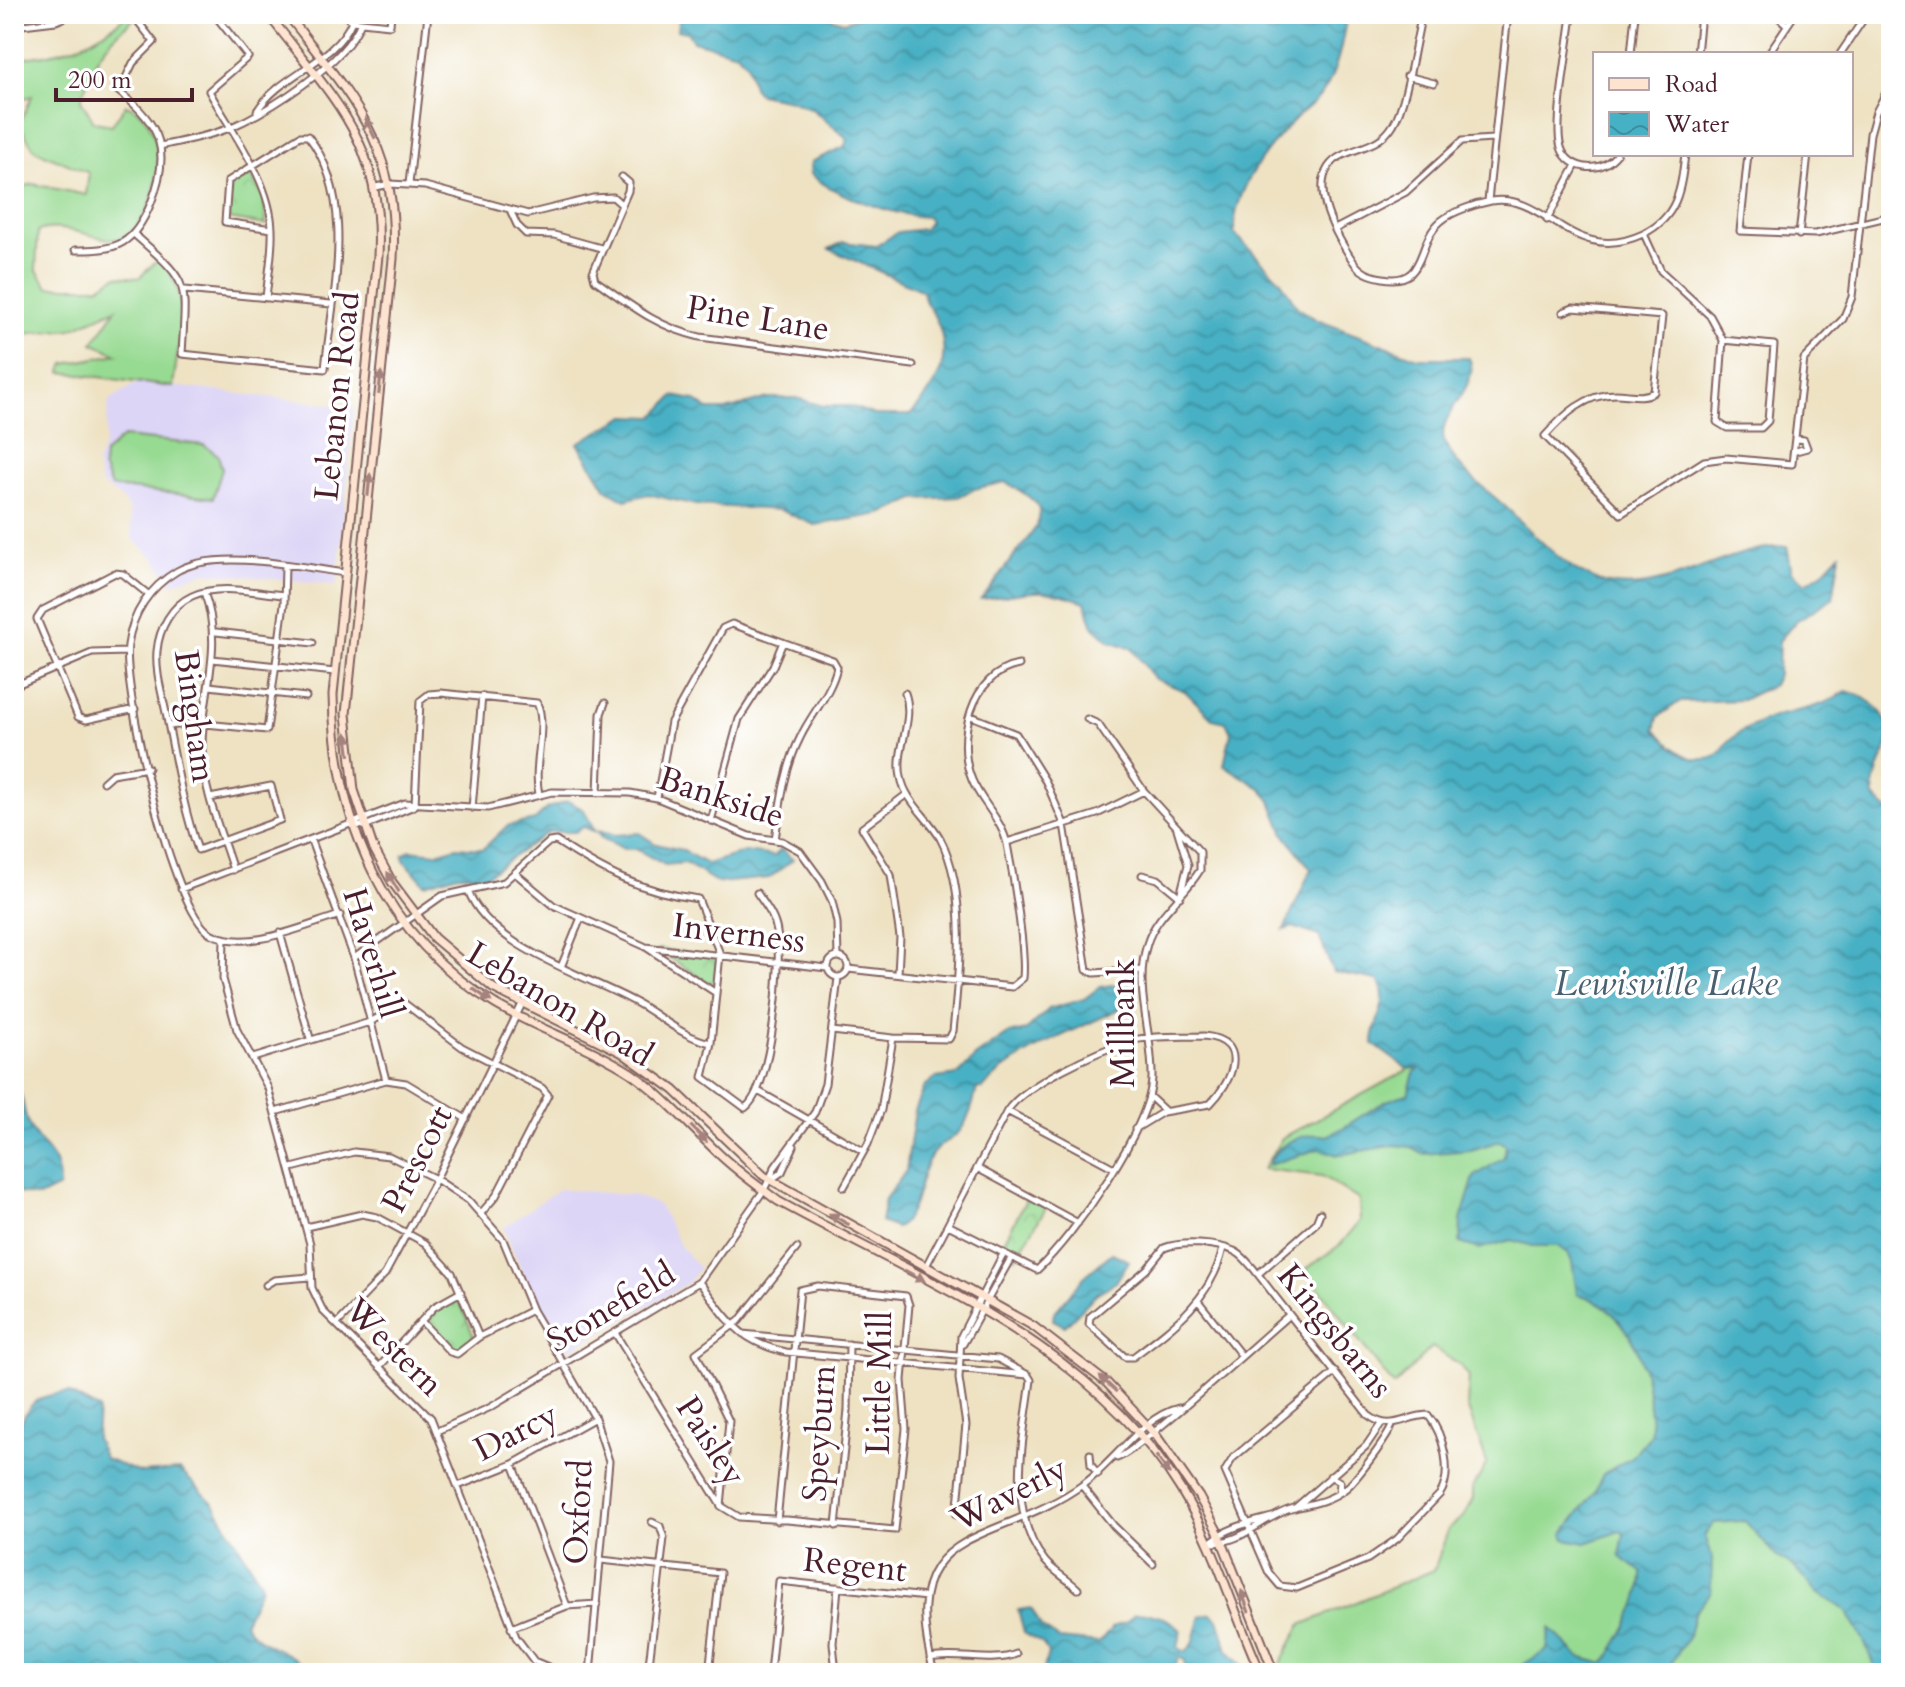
<svg xmlns="http://www.w3.org/2000/svg" width="1905" height="1687" viewBox="0 0 1905 1687" font-family="Cardo,serif">
	<defs>
		<pattern id="park-crowns" width="20" height="18" patternUnits="userSpaceOnUse" patternTransform="scale(2)"><rect width="20" height="18" fill="#97da92"/><path d="M2 6a3 3 0 1 1 6 0M12 15a3 3 0 1 1 6 0" fill="none" stroke="#84bb7e"/></pattern>
		<pattern id="water-waves" width="16" height="10" patternUnits="userSpaceOnUse" patternTransform="scale(2)"><rect width="16" height="10" fill="#46b0c4"/><path d="M0 5q4-4 8 0t8 0" fill="none" stroke="#3c8f9f"/></pattern>
	</defs>
	<rect width="100%" height="100%" fill="#fff"/>
	<filter id="ink" filterUnits="userSpaceOnUse"><feTurbulence type="fractalNoise" baseFrequency=".0125" numOctaves="2"/><feDisplacementMap in="SourceGraphic" scale="16" xChannelSelector="R" yChannelSelector="G"/><feConvolveMatrix kernelMatrix="1 2 1 2 8 2 1 2 1" color-interpolation-filters="sRGB"/></filter>
	<filter id="wash" filterUnits="userSpaceOnUse"><feTurbulence type="fractalNoise" baseFrequency=".006" numOctaves="4" result="noise"/><feDisplacementMap in="SourceGraphic" scale="32" xChannelSelector="R" yChannelSelector="G"/><feGaussianBlur stdDeviation="1.8" result="paint"/><feColorMatrix in="noise" values="0 0 0 0 0 0 0 0 0 0 0 0 0 0 0 0 0 1.4 0 .05"/><feComposite in="paint" operator="in"/></filter>
	<g filter="url(#wash)">
		<rect width="100%" height="100%" fill="#eee2c3"/>
		<path fill="#ddd5f6" d="M139,382l215,25 -17,178 -132,-13 -34,12 -15,-24 -24,-22 -2,-27 -7,-11 -22,-16 -4,-20 8,-21 4,-43z
			M559,1189l73,6 27,10 22,42 18,21 -11,15 -118,67 -35,-51 -32,-71z"/>
		<path fill="#97da92" stroke="#707c5e" stroke-width="2" d="M128,14l5,6c-32,26 -40,41 -52,80l13,22 18,3 14,-20c49,14 35,116 -3,132 -19,9 -54,-16 -85,-6l-2,38 12,18h51l18,-11 22,2 20,-19c36,36 19,81 14,128l-112,-15 4,-8 52,-10 -24,-11 23,-34 -44,20 -58,6v-146l19,-5 53,11 3,-22 -54,-23 -16,-25 13,-29 -18,5v-43c44,-1 81,-14 114,-44z
			M123,437l81,8 14,10 4,14 -9,29 -102,-11 -8,-20 1,-13z
			M1468,1037l423,636h-616l26,-48 133,-55 15,-42 15,-12 9,-18v-10l14,-25 -20,-57 2,-30 -9,-11 -28,-18 -38,39 -89,-116 36,-26 19,-23 -1,-21 -37,-24 -59,-7 19,-31z"/>
		<path fill="url(#park-crowns)" stroke="#707c5e" stroke-width="2" d="M249,173l15,24 2,28 -38,-6 3,-35z
			M657,949l56,7 4,2 -2,23 -7,2z
			M1027,1198l19,10 -30,50 -16,-9z
			M451,1300h8l15,37 -18,14 -29,-26v-5z"/>
		<path fill="url(#water-waves)" stroke="#486878" stroke-width="2" d="M680,14h138l26,8 23,-8h480c-4,24 -9,56 -23,77 -7,11 -22,20 -31,30 -28,29 -59,70 -59,112l47,48 16,26 20,13 101,38h51c14,29 -36,57 -24,85 14,30 45,48 67,70 67,66 91,93 186,56 30,-11 56,-22 89,-23l5,26 14,11 18,-12 16,-17 -7,44 -37,23 -17,20 -1,33 -5,11 -31,15 -63,2 -21,15 -3,13c14,14 30,32 51,29 16,-1 17,-13 28,-22 5,-5 14,-9 21,-12 29,-17 57,-10 91,-34 13,3 24,9 33,19 26,29 -9,56 -5,87l17,16v860h-14l-14,-34 -17,-29 -27,-16 -25,-27 -17,-10 -32,-36 -31,2 -9,12 7,22 -1,35 -17,22 -5,21 -24,38h-156l38,-23 3,-22 29,29 25,7c16,-24 39,-63 38,-92l-22,-15 4,-24 -4,-2 -34,12 -21,-4 -2,-5 32,-42 8,-18 29,-17 18,-21c3,-10 -1,-22 -1,-32 -3,-45 -22,-97 -72,-110l-5,-32 -4,-9 -10,-7h-25l-22,-6 -32,9 -19,-6 1,-23 13,-43 30,-20 2,-12 -6,-4 -29,9 -48,4 -13,-7 -14,-2 -58,10 -20,-6 -49,16c7,-23 38,-34 58,-29 30,-13 48,-35 81,-42l6,-21 5,-4 -13,-1 -33,-24c-1,-22 19,-41 5,-64l-45,-8 -14,-36 -26,-9 -9,3 27,-61 -27,-35 -13,-33 -9,-12 -38,-24 7,-32 -5,-11 -13,-3 -28,-28 -30,-12 -24,-31 -21,-7 -17,-15 -8,-24c-50,-18 -56,-8 -104,-3 14,-14 22,-30 34,-44 32,-39 37,-48 -10,-73l-31,7 -16,8 -43,2 -34,15 -66,11 -35,-15 -84,-5 -48,-11 -23,6 -19,-11 -28,-46 48,-27 28,1 20,-21 20,4 14,10h18l42,-12h28l27,8h27l25,9h35c28,-29 44,-57 26,-96 -5,-11 -12,-15 -13,-28l-94,-42 14,-7 33,4 22,-14 26,-3 6,-7 -3,-5c-30,-1 -96,-22 -117,-44l1,-11 33,-15 4,-8 -36,-30 -21,-9 -32,-6 -6,-7 -6,-24 -10,-10 -44,-12 -6,-9 -10,-2z
			M568,801l16,9 11,22 -11,-5 -9,5h-27l-62,44 -28,-2 -33,10 -21,-24 -1,-5 7,-5 26,3 21,-6 26,2 24,-23 28,-6 13,-12z
			M598,831l18,4 23,-2 17,11 26,6 25,14 38,-12 30,4 6,-7 12,11 -24,18 -51,5 -33,-20 -20,2 -29,-16h-12l-24,-12z
			M1131,982v21c-50,27 -110,43 -149,86l-5,-1c-3,12 -7,31 -18,44 -8,11 -21,9 -31,29 -10,18 -12,58 -32,67l-15,-6 4,-23 21,-28 9,-60 10,-25 11,-8 22,-3 17,-18 33,-23 19,-4 22,-21 35,-10 16,-12z
			M14,1083c11,13 8,28 15,42 13,26 31,29 30,62l-20,10 -25,-5z
			M1112,1253l17,8 -13,21 -20,12 -31,32 -12,-6 1,-7 30,-36z
			M68,1393l30,16 -2,30 9,20 36,14 39,-3 34,34 46,77 1,6 -17,36c16,27 49,24 63,50h-293v-233c14,-33 15,-45 54,-47z
			M1031,1608l10,19 18,12 40,4 14,-16 14,-5 7,-8c16,-2 39,4 47,17l-3,17 8,4 7,-8 8,-28 10,-3 7,6 10,31 22,23h-64l-1,-13 -6,-3 -7,16h-129l5,-20 -5,-9 -19,-11 -6,-23z"/>
	</g>
	<g filter="url(#ink)">
		<g fill="none" stroke-linecap="round" stroke-linejoin="round">
			<g stroke="#836360" stroke-width="9">
				<path id="minor" d="M214,14l34,43 -39,34c23,42 62,90 63,139 1,22 -4,46 -6,68
					M343,14l9,7 38,4 1,-11
					M1422,14c-7,28 -15,89 -29,111 -12,20 -31,21 -50,30 -42,20 -8,79 10,106 7,11 17,15 30,17 45,8 32,-35 58,-57 12,-10 35,-17 50,-20 56,-9 81,66 152,33 35,-17 38,-45 42,-80
					M1572,14c-3,30 -17,103 -12,129 2,13 12,22 25,24 13,2 24,-3 32,-13
					M1775,14l11,10
					M14,26l42,-5 17,-7
					M1631,54l4,-40
					M1697,54l4,-40
					M1768,54l27,-40
					M1840,54l27,-40
					M1407,76l27,7
					M257,111c24,-38 77,-48 95,-90
					M160,146c22,-5 46,-9 67,-17 40,-17 118,-65 134,-107
					M1748,154l-8,77 76,3 75,-18
					M622,177l7,6 -1,8 -35,81 2,8c34,24 63,48 105,57l213,28
					M409,184l19,-170
					M376,187l14,-3 35,2 103,28 65,-16 20,-1 8,7
					M1488,201l20,-187
					M511,212l6,13 9,9 28,1 47,13
					M1547,220l29,-55
					M1337,228l69,-36 56,-51 31,-2
					M1644,234l17,37 49,45 13,24
					M135,235c56,49 51,45 47,119l143,15c7,-73 33,-169 -17,-233h-8l-72,45 -3,41 47,7
					M1799,235l9,-81
					M75,250c43,1 59,-6 76,-47 20,-50 11,-79 -32,-111l14,-29 21,-21 -22,-28
					M185,290l146,14
					M1563,312l10,-4 89,8 -8,76c-12,7 -25,2 -38,2 -31,0 -52,21 -71,42l76,78 83,-53 22,-3 66,6 12,-105 39,-40 9,-22 18,-163 6,-22 15,-29
					M1723,340l51,5 -6,76 -7,7h-34l-10,-6z
					M1796,451l11,-3 -3,-8 -7,-1
					M204,592c21,56 -3,102 -2,158 1,41 19,82 31,120
					M216,632l97,11
					M212,659l123,13
					M14,686l78,-33 35,-1
					M209,686l97,11
					M135,709l-49,11 -8,-3 -41,-98 6,-9 72,-37 8,1 26,21
					M971,716l45,18 30,48 18,42 23,146 7,3 48,-3
					M169,726l26,-3 72,7 17,-126 1,-38
					M103,782l9,-8 36,-6
					M598,793l3,-79 4,-11
					M210,798l61,-12 9,34 -82,30c-15,-43 -22,-87 -31,-132 -4,-22 -12,-45 -10,-67 2,-23 15,-46 35,-55 28,-13 63,-3 92,-1
					M657,798l14,-76 52,-94 9,-4 101,36 4,7c-6,27 -26,47 -37,71 -16,32 -20,67 -25,102
					M415,805l5,-104 9,-7 12,-1 96,10c11,23 -5,63 2,91
					M472,808l10,-112
					M711,821l28,-102 34,-53 10,-24
					M352,825l13,1 49,-20
					M1177,829l11,36 -7,27
					M311,841l43,117 32,122
					M1007,842l90,-28 47,-23
					M515,873l38,32 91,41 72,47
					M1142,875l16,4 22,18
					M181,889l224,-86 83,5 64,-16 78,1 27,5 92,38 33,5 18,10 22,30 10,20 5,22 1,34
					M468,890c20,57 118,85 167,112 26,14 47,35 76,41
					M340,915c-37,11 -93,38 -130,18 -38,-22 -88,-244 -82,-288 4,-32 22,-58 49,-74 39,-23 124,-4 168,2
					M280,933l30,105
					M224,938l-1,41 14,51 31,58 42,156 2,44 11,23 108,107 85,219 18,24 28,12
					M645,947l182,21
					M828 967a10 10 0 1 1 20 0a10 10 0 1 1-20 0Z
					M354,958l88,-62 62,-14 45,-40 7,-1c49,32 83,50 142,58l22,55 -9,89 -8,34 42,31c27,-20 37,-142 32,-176 -2,-15 -11,-26 -20,-39
					M561,967l19,-47
					M848,969l164,18 11,-9c3,-28 -10,-104 -16,-134 -5,-24 -26,-42 -35,-64 -17,-40 -1,-107 47,-115
					M898,974l2,-37 -9,-62 -29,-47 45,-34
					M832,1031l61,7 56,1 4,-8c6,-57 15,-140 -13,-193 -12,-21 -35,-37 -39,-61 -6,-28 14,-56 4,-84
					M253,1058l117,-36 34,-19 58,44 80,41 6,7 -52,101 -14,16
					M758,1091l105,60
					M1150,1097l15,14
					M1007,1111l107,57
					M275,1112l111,-32 20,3 60,36
					M292,1168l62,-16 35,4 47,23 33,22 34,39 29,70 63,108 14,43 -19,212
					M977,1168l101,55
					M772,1179l10,-7 12,-26
					M844,1187l24,-43 13,-34 12,-72
					M948,1225l89,45c37,-34 114,-143 115,-192 1,-46 -19,-89 -5,-134 9,-30 38,-48 53,-74v-18l-56,-61 -46,-67 -11,-5
					M306,1227l56,-13 15,3 48,26 27,30 27,64
					M1223,1248c-11,51 -50,79 -90,109h-8l-36,-33 1,-7 57,-48 17,-21c17,-7 53,-5 70,3 8,3 13,11 19,17l115,147c23,18 36,1 60,0 16,20 25,58 12,79l-43,45 -29,20 -71,29 -17,-2 -11,-13 -44,-102 8,-13 102,-86
					M926,1266l81,-155c18,-27 90,-60 123,-70 23,-6 51,-4 74,-5 48,5 27,47 6,68l-47,8 -28,17
					M1258,1274l58,-51 4,-10
					M699,1282c30,38 38,59 87,70l242,23
					M266,1285l8,-5 36,-3
					M1199,1302l42,53
					M421,1321l29,31 7,2 22,-17 53,-27
					M337,1324l48,-50 51,-95 86,-175
					M615,1333l106,173 18,11 48,3 108,10 11,-101 -4,-49 7,-75 -3,-9 -88,-10 -18,4 -23,231
					M743,1334l255,25 30,16
					M963,1344l48,-86
					M380,1366l54,-59 27,-15
					M1028,1375l3,5c-7,57 -26,132 14,181 9,11 23,18 33,28
					M437,1431l54,-24 208,-125 65,-92 11,-23 40,-55 10,-28 13,-106
					M1090,1454l1,11 7,9
					M1117,1458c16,-2 148,-123 172,-143
					M513,1464l54,142
					M1330,1476l10,6 -1,10
					M458,1486l55,-22 82,-46
					M1082,1486l32,40 39,38
					M721,1506l8,-85 -33,-68 43,-32 58,-73
					M1295,1508l71,-62 15,-22
					M957,1515l9,-90 -7,-46 2,-43 42,-82
					M836,1526l12,-116 1,-66
					M1209,1543c34,1 54,-27 85,-35 17,-4 36,-7 51,-19 9,-6 45,-54 47,-64
					M1209,1543c19,-16 40,-20 63,-26
					M601,1560l119,13 -11,100
					M511,1628l56,-22 30,-2
					M930,1658c27,-6 64,6 86,-4
					M648,1673l16,-135 -4,-12 -8,-4
					M770,1673l9,-92 147,16
					M836,1673l-3,-30 5,-56
					M934,1673c-41,-155 62,-124 151,-190 29,-21 58,-67 94,-75"/>
			</g>
			<g stroke="#836360" stroke-width="11">
				<path id="secondary" d="M268,14c65,85 116,127 110,242l-45,439c2,127 50,241 162,309 44,26 93,41 136,69 32,22 57,51 85,78 19,19 41,34 62,50 144,79 314,144 403,289 35,57 52,122 80,183
					M287,14c66,85 112,130 106,245l-47,455 8,76 19,57 19,35 42,56 59,50 128,64 53,38 90,86 269,150 74,57 48,51 44,63 20,37 55,139"/>
			</g>
			<use href="#minor" stroke="#fff" stroke-width="5"/>
			<use href="#secondary" stroke="#fde4d1" stroke-width="7"/>
		</g>
		<defs><path id="oneway-solid" d="M-6-.8H1V-3.2L6.5 0L1 3.2V.8H-6Z" transform="scale(2)"/></defs>
		<g fill="#a4827e">
			<use href="#oneway-solid" transform="translate(370 128) rotate(-116)"/>
			<use href="#oneway-solid" transform="translate(380 383) rotate(-84)"/>
			<use href="#oneway-solid" transform="translate(369 485) rotate(-84)"/>
			<use href="#oneway-solid" transform="translate(348 744) rotate(-97)"/>
			<use href="#oneway-solid" transform="translate(393 882) rotate(-121)"/>
			<use href="#oneway-solid" transform="translate(482 995) rotate(35)"/>
			<use href="#oneway-solid" transform="translate(699 1134) rotate(45)"/>
			<use href="#oneway-solid" transform="translate(839 1219) rotate(-151)"/>
			<use href="#oneway-solid" transform="translate(915 1276) rotate(29)"/>
			<use href="#oneway-solid" transform="translate(1108 1384) rotate(-137)"/>
			<use href="#oneway-solid" transform="translate(1163 1465) rotate(54)"/>
			<use href="#oneway-solid" transform="translate(1245 1601) rotate(-109)"/>
		</g>
	</g>
	<g text-anchor="middle" dominant-baseline="central" stroke-width="7" stroke-linejoin="round" paint-order="stroke">
		<g font-size="34" fill="#4a1f2b" stroke="#fff">
			<text transform="translate(758 318) rotate(9)">Pine Lane</text>
			<text transform="translate(337 396) rotate(-84)">Lebanon Road</text>
			<text transform="translate(195 716) rotate(82)">Bingham</text>
			<text transform="translate(721 797) rotate(18)">Bankside</text>
			<text transform="translate(739 933) rotate(7)">Inverness</text>
			<text transform="translate(373 953) rotate(73)">Haverhill</text>
			<text transform="translate(560 1004) rotate(31)">Lebanon Road</text>
			<text transform="translate(1123 1023) rotate(-90)">Millbank</text>
			<text transform="translate(417 1159) rotate(-63)">Prescott</text>
			<text transform="translate(611 1307) rotate(-31)">Stonefield</text>
			<text transform="translate(1335 1331) rotate(51)">Kingsbarns</text>
			<text transform="translate(394 1347) rotate(45)">Western</text>
			<text transform="translate(879 1383) rotate(-89)">Little Mill</text>
			<text transform="translate(516 1432) rotate(-27)">Darcy</text>
			<text transform="translate(819 1433) rotate(-86)">Speyburn</text>
			<text transform="translate(711 1441) rotate(57)">Paisley</text>
			<text transform="translate(1009 1494) rotate(-27)">Waverly</text>
			<text transform="translate(578 1512) rotate(-87)">Oxford</text>
			<text transform="translate(855 1565) rotate(6)">Regent</text>
		</g>
		<g font-size="36" font-style="italic" fill="#486070" stroke="#fff">
			<text x="1666" y="983">Lewisville Lake</text>
		</g>
	</g>
	<rect width="1905" height="1687" fill="none" stroke="#fff" stroke-width="48"/>
	<rect x="1593" y="52" width="260" height="104" fill="#ffffff" stroke="#b7a5aa" stroke-width="2"/>
	<rect x="1609" y="78" width="40" height="12" fill="#fde4d1" stroke="#b7a5aa" stroke-width="2"/>
	<text x="1665" y="92" font-size="24" fill="#4a1f2b">Road</text>
	<rect x="1609" y="112" width="40" height="24" fill="url(#water-waves)" stroke="#b7a5aa" stroke-width="2"/>
	<text x="1665" y="132" font-size="24" fill="#4a1f2b">Water</text>
	<path d="M56 88v12h136v-12" fill="none" stroke="#4a1f2b" stroke-width="4"/>
	<text x="68" y="88" font-size="24" fill="#4a1f2b" stroke="#ffffff" stroke-width="6" paint-order="stroke">200 m</text>
</svg>
